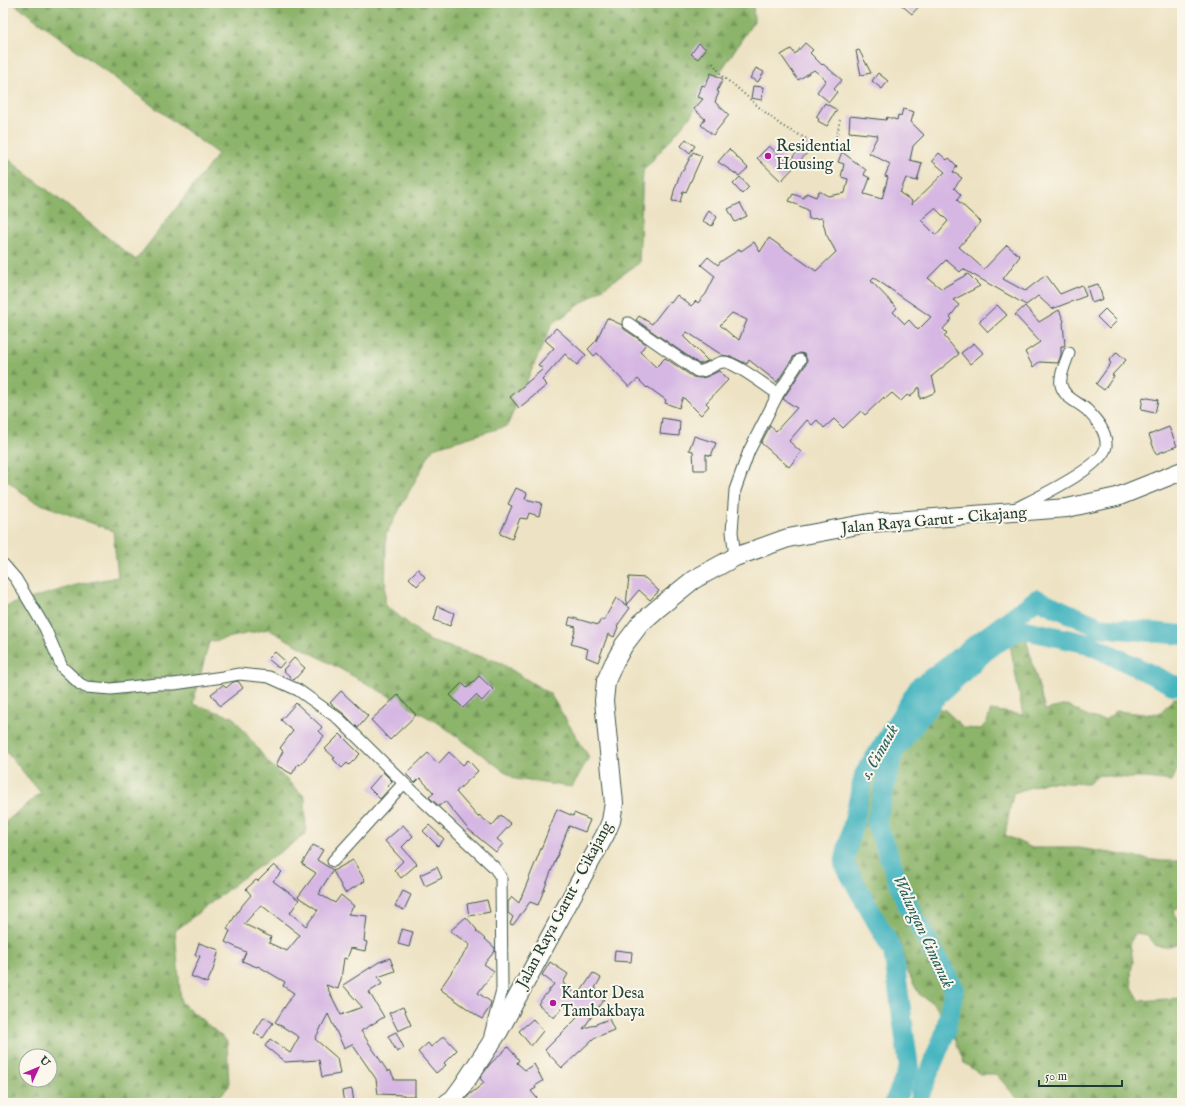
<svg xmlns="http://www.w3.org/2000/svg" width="1185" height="1106" viewBox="0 0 1185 1106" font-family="'IM FELL English',serif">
	<defs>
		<pattern id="forest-firs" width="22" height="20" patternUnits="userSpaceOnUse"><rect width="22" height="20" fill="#8cb46a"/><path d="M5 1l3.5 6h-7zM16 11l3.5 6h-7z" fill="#729458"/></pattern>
	</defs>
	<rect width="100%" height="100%" fill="#fbf7ec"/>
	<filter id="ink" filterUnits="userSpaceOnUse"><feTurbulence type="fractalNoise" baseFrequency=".025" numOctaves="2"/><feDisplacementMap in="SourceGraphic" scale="8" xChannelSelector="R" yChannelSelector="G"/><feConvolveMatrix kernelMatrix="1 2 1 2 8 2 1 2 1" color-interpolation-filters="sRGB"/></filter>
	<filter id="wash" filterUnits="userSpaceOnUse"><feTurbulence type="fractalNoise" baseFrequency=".012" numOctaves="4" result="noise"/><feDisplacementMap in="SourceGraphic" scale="16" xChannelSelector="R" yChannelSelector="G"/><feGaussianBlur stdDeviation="0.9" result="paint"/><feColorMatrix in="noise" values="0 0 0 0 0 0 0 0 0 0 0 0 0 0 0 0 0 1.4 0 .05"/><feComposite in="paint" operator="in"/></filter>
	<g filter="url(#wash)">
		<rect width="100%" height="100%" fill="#ede2c3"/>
		<path fill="url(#forest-firs)" stroke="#56784f" fill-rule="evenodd" d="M13,3h740l1,18 -64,96 -47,54 -4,92 -87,61 -45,102 -74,22 -47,86 -1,71 45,36 69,21 51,32 39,63 -17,30 -57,-8 -75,-55 -172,-95 -59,13 -16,62 40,13 35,45 37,35 1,37 -65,45 -66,52 6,71 46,39 2,45 -15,17h-211v-279l38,-31 -38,-45v-141l77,-23 38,-7 -5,-46 -80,-30 -30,-24v-322l133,105 82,-106zM26,1056h24v24h-24z
			M1025,635l20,75 22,-5 21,12 17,3 11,-9 29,3 15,-1 14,-15h8v69l-3,-1 -7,15 -26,-3h-19l-28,-3 -11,9 -41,-2 -34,11 -8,42 27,13h47l81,13h22v44l-8,6 2,7 4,3 2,21 -15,5 -11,-1 -8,-11 -13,-2 -5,10 3,19 -2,9 1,16 8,14 42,-3v105h-161l-25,-29h-16l-16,-11 -12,-32 -18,-27 -15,-10 -12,-23 -6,-28 -25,-32 -23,-54 16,-75 26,-42 25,-35 25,5 19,18 17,1 6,-7 4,-12 32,5 -13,-71z"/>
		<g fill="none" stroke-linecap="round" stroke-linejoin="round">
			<path stroke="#46b5c0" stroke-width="20" d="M894,1103l15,-35 -16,-117 -49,-87 20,-89 55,-88 118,-88 62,28 83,8
				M919,1103l1,-9 25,-61 9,-44 -48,-87 -30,-80 17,-69 41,-54 56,-52 31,-18 68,15 84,41 9,1"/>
		</g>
		<g id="blocks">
			<path fill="#d6b7e3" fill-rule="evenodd" d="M899,3h23l-10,11z
				M699,43l7,6 -8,10 -7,-5z
				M805,43l8,7 -3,3 12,12 1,-1 19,16 -8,9 3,3 -8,10 -12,-10 9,-12 -12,-10 -16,10 -17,-25 10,-6 4,5z
				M859,50l12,23 -10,2 -5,-24z
				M756,68l8,4 -6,10 -8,-4z
				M711,73l12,6 -6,12 2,1 -4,10 14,13 -16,20 -12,-10 4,-6 -11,-10 9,-10 -5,-2 4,-12 3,1z
				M878,73l10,8 -6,8 -10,-8z
				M753,86l10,1 -1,13 -11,-2z
				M825,103l12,7 -10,16 -9,-5 1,-2 -3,-2z
				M903,109l11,3 -3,10 13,13 -11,11 -3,14 12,3 -5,18 -11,-3 -6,15 12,8 -1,4 34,-33 -13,-11 7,-8 8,7 2,-2 8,8 -4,6 9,6 -8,10 7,7 -4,5 24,22 -22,25 25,22 23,-24 13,11 -17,23 22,12 21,-16 14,19 22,-9 4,11 -34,13 -14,-13 -12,9 -63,-36 -3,3 -14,-12 -18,18 14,11 4,-3 22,-12 12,12 -27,14 6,5 -9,12 2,2 -9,10 4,4 -3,3 15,18 -27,22 4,16 -16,7 -1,-12 -9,10 -3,-2 -6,6 -9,-8 -7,6 -1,-2 -19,18 -4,-4 -18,17 -9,-9 -10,9 -7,-8 -5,5 -5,-5 -18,21 12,11 -12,15 -28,-24 9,-17 6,5 21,-23 -14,-9 23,-35 1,-4 -3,-6 -4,-1 -6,3 -17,26 -28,-22 -2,4 -15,-7 -10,-2 -35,-23 -4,4 25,25 -9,3 -63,-44 3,-4 13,8 17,-22 2,1 6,-8 14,11 5,-5 2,2 8,-9 9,-18 -14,-11 7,-8 10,8 2,-3 20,-13 1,2 13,-9 6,10 9,-14 47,33 20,-19 -10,-18 -4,-16 -13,1 -1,-9 -19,-9 4,-7 11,4 2,-5 10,4 3,-6 9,5 17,-3 3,-14 -7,-2 3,-13 -6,-2 4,-10 24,18 -2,5 6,3 -6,16 18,5 6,-22 -3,-1 5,-12 -21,-11 9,-18 -29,-3 1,-16 36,4 1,-3 10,3 1,-5 3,1zM935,208l13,13 -12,14 -15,-15zM874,278l50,34 7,5 -13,13 -9,-10 -4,4 -12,-12 4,-4 -26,-27zM732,313l15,7 -8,20 -5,-4v1l-14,-12z
				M686,139l9,7 -5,7 -9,-7z
				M805,142l7,6 -31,33 -24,-23 12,-12 19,17z
				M729,149l19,19 -9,8 -21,-14z
				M693,152l9,4 -16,36 -3,-1 -3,11 -8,-1 2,-10 7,-20h2z
				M740,177l9,10 -7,7 -9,-10z
				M740,203l7,13 -12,6 -7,-13z
				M709,210l8,7 -5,9 -9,-5z
				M1098,284l5,15 -11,4 -5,-16z
				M997,305l10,10 -19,17 -9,-10z
				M1025,306l14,16 20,-12 5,11 -1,2 2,23h-4v9l-3,8 -19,-1 -6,5 -8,-15 15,-10 -25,-27z
				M1105,309l12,12 -8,8 -12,-12z
				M607,318l15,7 2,4 22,15 -6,8 16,15 9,-9 28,19 7,1 6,-1 13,-6 9,9 -22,23 3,3 -8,9 -18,-18 -4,11 -14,-5 1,-3 -18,-13 -1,1 -9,-9 -9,8 -32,-34 -3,3 -6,-7 8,-8z
				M556,328l30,27 -9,10 -12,-11 -23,26 5,5 -28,23 -9,-11 33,-28 -5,-4 16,-17 -9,-8z
				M974,343l9,10 -13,11 -9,-11z
				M1117,352l9,8 -14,15 2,1 -10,14 -8,-6 15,-21 -2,-2z
				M1143,397l15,3 -3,13 -14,-3z
				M662,418l18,3 -1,15 -19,-2z
				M1169,427l8,19 -21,8 -7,-19z
				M694,436l22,7 -5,13 -5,-2v16h-12l-1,-19 -4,-1z
				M516,488l11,5 -2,6 17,4 -3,13 -10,-3 -2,6 -7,-1 -8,21 -12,-5 12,-28 -4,-2z
				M418,569l7,8 -8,9 -8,-8z
				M629,577l16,1 14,13 -9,9 -11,-10 -13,15z
				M616,598l14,10 -13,18 1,1 -4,10 -6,-3 -10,28 -12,-5 2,-8 -17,-5 5,-17 -8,-2 2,-8 28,8 3,-6 3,1z
				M438,606l16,7 -4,13 -16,-6z
				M275,652l10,9 -6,7 -11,-9z
				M294,658l11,10 -11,12 -11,-10z
				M479,676l14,13 -11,12 -6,-6 -13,13 -13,-13 12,-12 5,5z
				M238,681l5,7 -23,18 -9,-12 12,-9 3,3 7,-6z
				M341,691l27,25 -10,12 -14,-14 -14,-11z
				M398,695l18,20 -26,25 -19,-20z
				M296,703l26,24 -3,4 5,5 -24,29 -2,-1 -6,10 -16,-9 7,-14 -3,-3 13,-17 -12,-11z
				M340,734l20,20 -11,11 -2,-2 -5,5 -9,-9 2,-1 -10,-9z
				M449,752l14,13 5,-5 10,11 -22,21 22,25 1,-2 13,11 9,-11 10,9 -14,15 6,5 -7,8 -28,-23 -23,-28 -6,5 -8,-7 -2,-2 5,-4 -14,-15 -5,5 -9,-9 22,-21 10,11z
				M383,772l9,9 -5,6 2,2 -9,10 -11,-11z
				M557,809l16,7 1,-3 16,7 -5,12 -16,-6 -31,79 -8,-3 -17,23 -3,-1 3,-7 -5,-4v-11l4,-5 7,6z
				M403,825l10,11 -11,11 15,17 -16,14 -7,-8 9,-9 -18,-20z
				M429,825l15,14 -6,7 -15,-15z
				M313,845l10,5 -6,10 16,10 -13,21h1l-2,3 16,9 6,-8 13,11 -6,8 19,2 -3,25 3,1 -2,9 -14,-3 -4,11 -3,-1 -3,21 -3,10 -12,-4 15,30 21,-8 -19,-22 36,-23 11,-4 5,13 -17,6 4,7 -13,8 15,25 -23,14 27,41 2,-2 5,10h20v16h-11v-1l-26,-1 -2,-15 -24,-35 -8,4 -16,-34 -13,25 22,19 3,16 -18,3 -3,-17 -34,2 -20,-16 5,-7 20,14 9,-16 -24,-15 19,-29 -11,-7 2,-4 -27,-16 -1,1 -15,-6 4,-9 -21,-10 5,-11 -3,-2 13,-21 11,-13 -5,-6 10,-9 2,1 16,-16 8,7 -9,9 26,19 -9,13 16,13 12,-16 -20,-13 18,-24 -14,-9zM261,905l39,30 -13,16 -18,-8 2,-6 -27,-13z
				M353,860l12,21 -20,12 -12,-22z
				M437,867l5,11 -17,8 -5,-11z
				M403,891l8,4 -7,15 -9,-4z
				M487,900l3,12 -21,4 -2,-12z
				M466,917l11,13 -1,1 19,17v3l-11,13 10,7 -16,22 13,9 -1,5 -8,12 -42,-30 30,-44 -20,-14z
				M402,929l11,3 -4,15 -11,-3z
				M199,943l20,7 -6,20 -6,13 -16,-7 9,-20 -5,-1z
				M615,950l17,2 -1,10 -17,-1z
				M550,962l18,12 -5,9 15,13 15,-23 8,5 -6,10 11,8 -23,33 26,-10 5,11 -20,8 -32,30 -17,-18 32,-32 -13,-13 -10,13 -16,-14 16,-20 -12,-9z
				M403,1007l8,18 -13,6 -9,-18z
				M264,1017l9,6 -10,15 -9,-5z
				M533,1019l10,12 -12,15 -12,-15z
				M396,1032l8,16 -7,4 -9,-16z
				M444,1036l13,14 -13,13 2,2 -10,8 -18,-21 10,-9 3,4z
				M508,1047l11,13 -2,3 8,7 9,-6 9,17 -8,5 1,2 -5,3 10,12h-78l6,-8 15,-12 -4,-5 10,-14z
				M352,1089l2,14h-10l-2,-12z"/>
		</g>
	</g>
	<g filter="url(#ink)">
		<use href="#blocks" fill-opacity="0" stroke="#3e5649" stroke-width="1"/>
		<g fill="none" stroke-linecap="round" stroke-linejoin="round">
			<g stroke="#3e5649" stroke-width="13">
				<path id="street" d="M628,323l69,48c10,2 17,-9 27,-9 11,0 43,25 54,32
					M1015,509c19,-10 89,-42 91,-63 1,-15 -10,-26 -19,-36 -9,-8 -23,-12 -26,-25 -2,-9 5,-23 8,-32
					M735,557l-3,-25 3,-42 14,-39 29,-57 22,-34
					M3,564l13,15 29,49 17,39 18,17 6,3 25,2 46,-5h17l49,-7 16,-3 30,3 29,13 41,29 65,64 90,84 7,10 1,113 -12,45
					M333,861l71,-78"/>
			</g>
			<g stroke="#3e5649" stroke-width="20">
				<path id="primary" d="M447,1103l6,-4 9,-12 37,-56 107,-198 5,-12 3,-18 -10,-102 2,-20 8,-18 10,-18 16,-21 17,-15 36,-29 42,-23 53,-19 81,-15 198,-15 50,-11 65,-26"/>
			</g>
			<path stroke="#3e5649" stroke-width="2" stroke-dasharray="1 3" stroke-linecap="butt" d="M713,63l10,14 12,9 25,22 22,18 44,23c12,-11 12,-16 14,-32"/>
			<use href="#street" stroke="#fff" stroke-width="11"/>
			<use href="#primary" stroke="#fff" stroke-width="18"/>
		</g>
	</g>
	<g fill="#b5179e" stroke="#fbf7ec" stroke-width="1.5">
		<circle cx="768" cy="156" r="4"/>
		<circle cx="553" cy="1003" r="4"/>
	</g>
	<g text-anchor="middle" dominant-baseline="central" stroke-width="4" stroke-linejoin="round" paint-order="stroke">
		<g font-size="16" fill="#1f3d34" stroke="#fbf7ec" text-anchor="start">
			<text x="776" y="147">Residential<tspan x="776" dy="18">Housing</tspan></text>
			<text x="561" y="994">Kantor Desa<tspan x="561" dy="18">Tambakbaya</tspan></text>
		</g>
		<g font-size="16" fill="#1f3d34" stroke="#fbf7ec">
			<text transform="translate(934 521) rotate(-5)">Jalan Raya Garut - Cikajang</text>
			<text transform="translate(565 905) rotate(-62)">Jalan Raya Garut - Cikajang</text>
		</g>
		<g font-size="17" font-style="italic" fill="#2b615e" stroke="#fbf7ec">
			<text transform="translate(880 752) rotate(-61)">s. Cimauk</text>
			<text transform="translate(923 932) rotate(65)">Walungan Cimanuk</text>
		</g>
	</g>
	<rect width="1185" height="1106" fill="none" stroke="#fbf7ec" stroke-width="16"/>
	<g transform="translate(38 1068) rotate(46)"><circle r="19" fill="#fbf7ec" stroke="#a3ada2"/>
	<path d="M0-3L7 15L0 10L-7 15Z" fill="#b5179e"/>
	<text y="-6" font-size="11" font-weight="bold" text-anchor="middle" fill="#1f3d34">U</text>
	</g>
	<path d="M1039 1080v6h83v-6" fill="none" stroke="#1f3d34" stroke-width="2"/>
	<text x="1045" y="1080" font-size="12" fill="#1f3d34" stroke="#fbf7ec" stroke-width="3" paint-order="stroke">50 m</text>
</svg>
